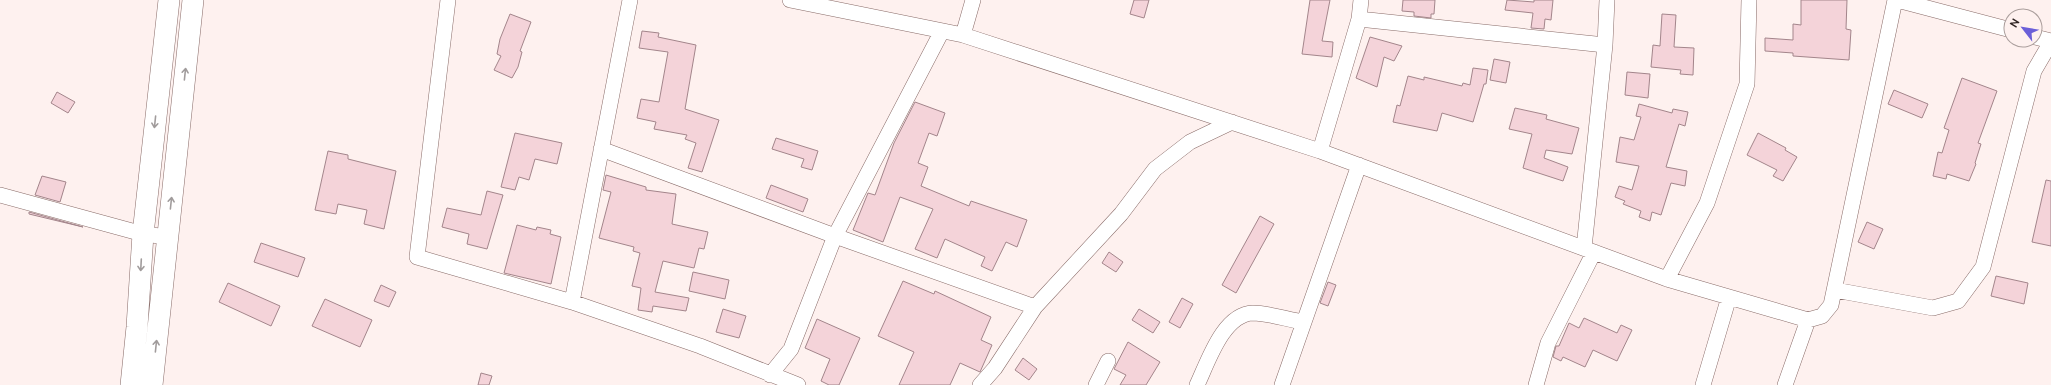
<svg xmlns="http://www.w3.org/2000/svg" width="2051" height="385" viewBox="0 0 2051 385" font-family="Ubuntu,sans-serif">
	<rect width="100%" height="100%" fill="#fef1ef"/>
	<path fill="#f4d3d9" stroke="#a3858b" d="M1134,0h15l-5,18 -14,-4z
		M1310,0h20l-8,41 11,1 -1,15 -30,-3z
		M1403,0h32l-1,14h-3v4l-17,-2v-4l-12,-1z
		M1507,0l27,2v-2h19l-2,20 -6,-1 -1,10 -13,-1 2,-15 -28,-3z
		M1801,0h46l-1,29 5,1 -2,30 -56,-4v-3l-28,-2v-13l28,2v-16l8,1z
		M510,14l21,8 -11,29 2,1 -4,15 -6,11 -18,-8 7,-14 -4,-2 3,-15z
		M1662,14l14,1 -2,32 20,1 -1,27 -13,-1 1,-4 -30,-3 2,-22 7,1z
		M642,31l17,2 -1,4 38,8 -11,64 34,11 -17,52 -14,-4 8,-25 -11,-4 2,-4 -33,-6 2,-7 -19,-4 4,-19 18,3 9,-50 -29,-4z
		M1370,37l32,9 -8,15 -10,-4 -7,30 -21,-9z
		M1494,59l16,3 -4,21 -16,-3z
		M1473,68l15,2 -2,14h-2l-11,38 -31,-9 -5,18 -44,-9 4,-17 3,1 8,-30 16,4v-3l38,9 1,-3 7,2z
		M1627,72l23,2 -2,24 -23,-3z
		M1962,78l35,13 -19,52 3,1 -6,19 1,1 -7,17 -22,-7 -1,5 -13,-3 5,-24 4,1 7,-23 -5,-2z
		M1894,90l34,14 -6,14 -34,-14z
		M57,92l18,10 -7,11 -17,-10z
		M915,102l30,11 -8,23 -8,-3 -11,30 10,4 -7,19 48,20 2,-5 56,19 -10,27 -11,-5 -14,29 -11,-5 4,-9 -40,-18 -8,19 -22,-9 18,-40 -33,-12 -17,45 -30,-12 15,-37 7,2 19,-52z
		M1639,104l33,9 1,-4 15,3 -3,14 -6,-2 -13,43 21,4 -2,15 -14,-3 -10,32 -9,-3 -2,9 -11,-4 2,-6 -18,-7 2,-3 -10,-4 4,-11 13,4 7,-24 -23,-4 4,-25 14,3 7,-23 -5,-1z
		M1515,108l32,7 -1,4 33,9 -7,26 -26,-4 -2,8 24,9 -5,14 -40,-13 9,-34 -23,-5z
		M515,133l47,10 -5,21 -22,-5 -6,21 -10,-3 -4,13 -14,-3z
		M1758,133l28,15 -1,2 12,7 -14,24 -10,-5 4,-6 -30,-15z
		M776,138l42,13 -6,19 -11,-3 3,-8 -32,-10z
		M328,151l20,4v4l48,12 -12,58 -20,-5 3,-14 -29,-6 -2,10 -21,-4z
		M606,175l40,12v3l30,4 -4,30 36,8 -4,17 -5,-1 -5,20 -31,-7 -8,31 34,6 -3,13 -33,-5 -1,6 -14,-2 3,-22 -9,-2 8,-33 -7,-2 1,-4 -35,-9 12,-46 -8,-2z
		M42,176l24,6 -6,20 -25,-7z
		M2046,180l5,1v65l-19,-4z
		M771,185l37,14 -5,13 -37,-14z
		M487,191l16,4 -16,54 -20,-5 2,-10 -27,-7 5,-19 34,7z
		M29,212l54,15 -54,-13z
		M1260,216l14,8 -38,69 -14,-8z
		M1867,222l16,7 -9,20 -16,-7z
		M517,225l19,5 1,-3 14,3 -1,4 11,3 -10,47 -47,-11z
		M261,243l44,15 -7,19 -44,-15z
		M1109,252l14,10 -7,10 -14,-9z
		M693,272l36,8 -4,19 -36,-8z
		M1996,276l32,7 -4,21 -33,-8z
		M903,281l31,13 1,-3 56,26 -10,23 11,5 -12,27 -20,-9 -10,22h-51l15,-33 -36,-16z
		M1328,282l8,3 -8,21 -8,-3z
		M228,283l52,23 -9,20 -52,-24z
		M381,285l15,7 -7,15 -15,-6z
		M1182,298l11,6 -13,24 -11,-6z
		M325,299l47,21 -12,27 -48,-21z
		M723,309l23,7 -7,22 -23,-6z
		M1139,309l21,13 -7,11 -21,-13z
		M1584,318l33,15 4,-8 11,5 -15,31 -24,-11 -8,17 -22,-10 -2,4 -8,-4 3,-11h3l10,-23 10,5z
		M817,319l43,19 -21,47h-10l-8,-4 9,-22 -25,-11z
		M1128,342l32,20 -14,23h-26l6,-10 -12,-6z
		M1023,358l14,11 -8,11 -14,-10z
		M481,373l11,3 -3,9h-11z"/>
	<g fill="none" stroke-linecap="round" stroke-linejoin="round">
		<g stroke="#896c69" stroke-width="16">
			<path id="street" d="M448,0l-31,257 155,45 128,44 98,39
				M790,0l173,35 357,116 347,128 141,41 14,-4 9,-11 64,-305
				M1897,0l114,30
				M1359,19l246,26 2,-45
				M963,35l10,-35
				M2035,37l16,4
				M601,149l234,87 200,71 86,-93 34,-45 35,-27 42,-20
				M1320,151l39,-132 2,-19
				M0,195l143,39 25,3
				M1584,248l21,-203
				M1667,279l40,-76 40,-119 2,-84
				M1835,290l98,18 25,-7 25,-34 51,-196 17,-29
				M572,302l58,-302
				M770,375l21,-26 44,-113 107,-205
				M980,385l15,-17 40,-61
				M1096,385l12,-24
				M1197,385c11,-23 26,-71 56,-72 15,0 36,7 51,9
				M1282,385l77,-220
				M1536,385l12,-42 46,-91
				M1703,385l26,-88
				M1785,385l23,-65"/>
		</g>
		<g stroke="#896c69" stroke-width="22">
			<path id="secondary" d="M131,385l6,-58 6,-93 26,-234
				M152,385l41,-385"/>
		</g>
		<use href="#street" stroke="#fff" stroke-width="15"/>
		<use href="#secondary" stroke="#fff" stroke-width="21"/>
	</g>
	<defs><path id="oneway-shaft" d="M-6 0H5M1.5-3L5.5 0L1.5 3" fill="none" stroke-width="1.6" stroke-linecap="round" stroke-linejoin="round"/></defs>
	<g stroke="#a19c9c">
		<use href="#oneway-shaft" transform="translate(185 74) rotate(-84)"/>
		<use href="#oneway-shaft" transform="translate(155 122) rotate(96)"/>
		<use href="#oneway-shaft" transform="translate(171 203) rotate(-84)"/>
		<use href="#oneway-shaft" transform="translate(141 265) rotate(93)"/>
		<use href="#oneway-shaft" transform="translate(156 346) rotate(-84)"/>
	</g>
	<g transform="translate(2023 28) rotate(301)"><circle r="19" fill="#fef1ef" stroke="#ab9f9d"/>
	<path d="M0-3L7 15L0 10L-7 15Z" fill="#6b5fd8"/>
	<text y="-6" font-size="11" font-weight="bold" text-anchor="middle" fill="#2f2322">N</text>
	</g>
</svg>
